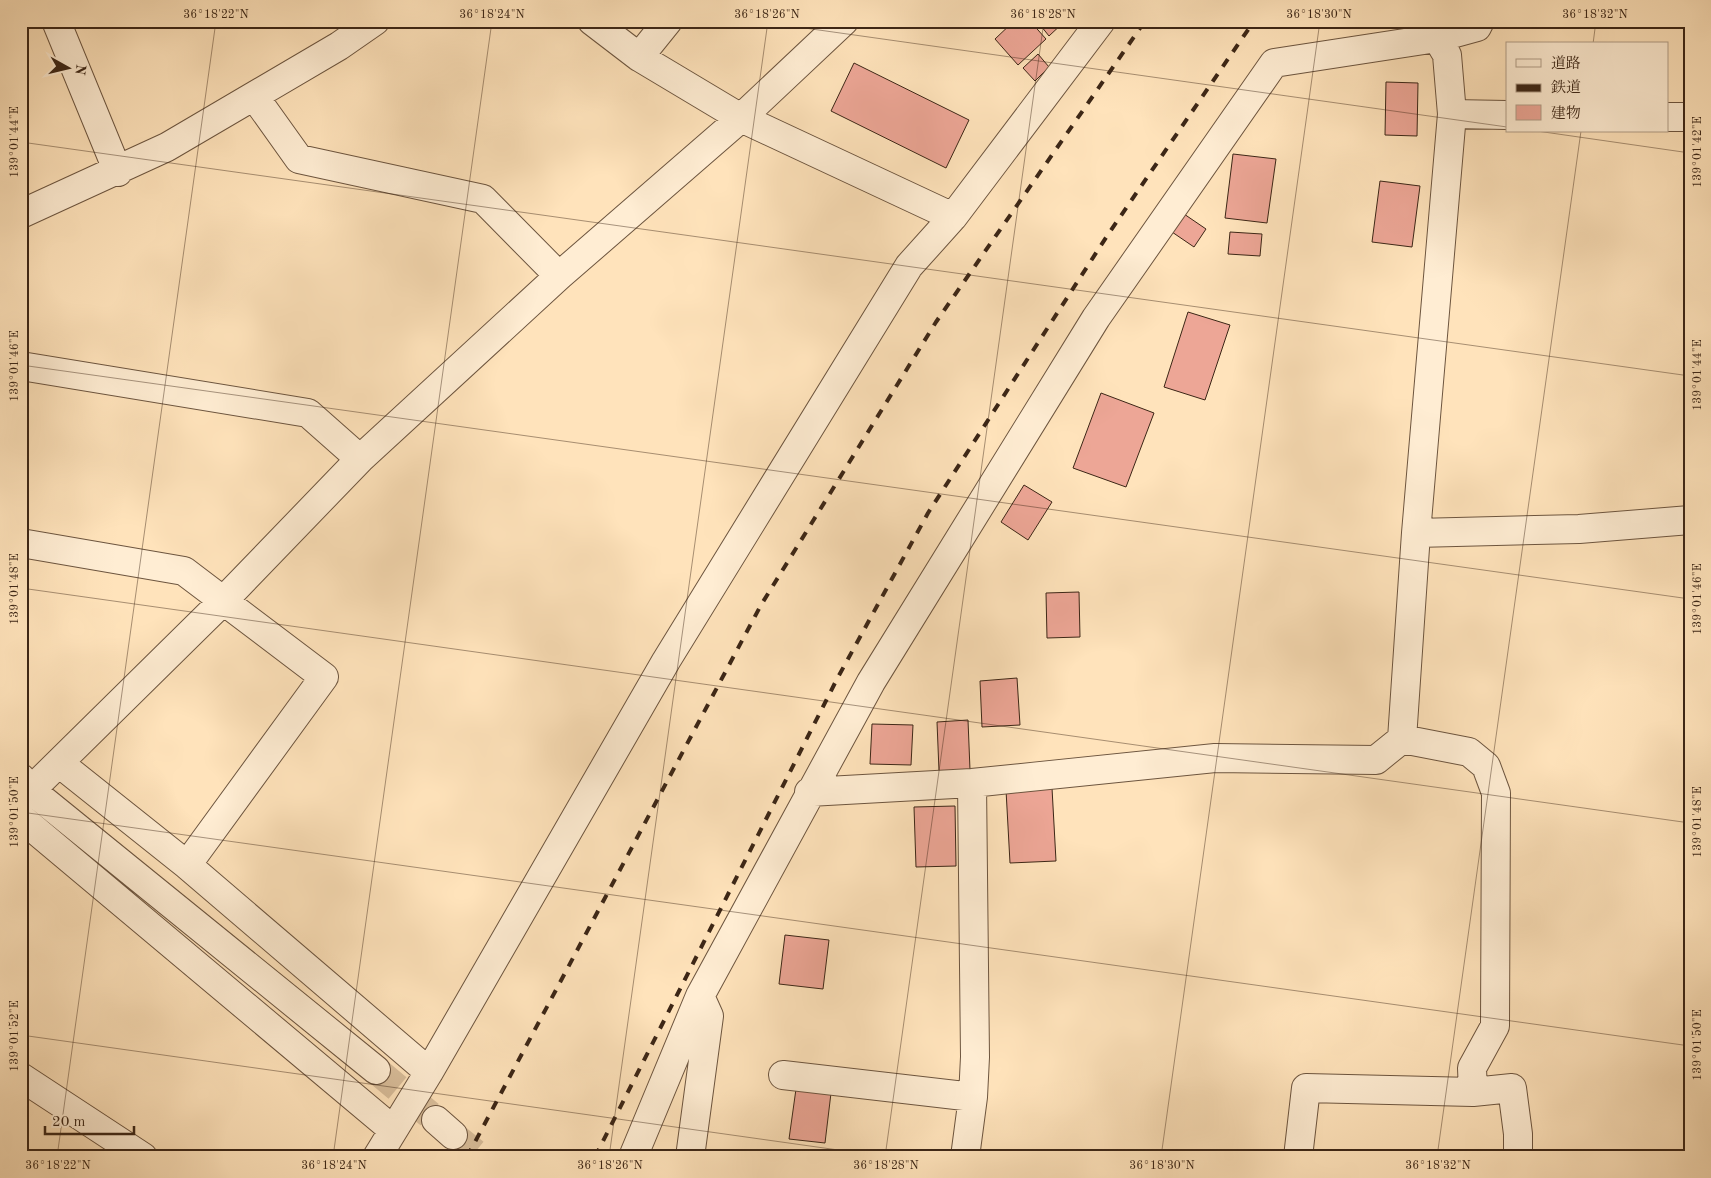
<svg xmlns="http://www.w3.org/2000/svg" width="1711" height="1178" viewBox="0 0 1711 1178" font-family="'Old Standard TT','Noto Serif JP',serif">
	<rect width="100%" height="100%" fill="#ffe3bb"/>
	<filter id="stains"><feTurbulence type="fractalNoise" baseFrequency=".004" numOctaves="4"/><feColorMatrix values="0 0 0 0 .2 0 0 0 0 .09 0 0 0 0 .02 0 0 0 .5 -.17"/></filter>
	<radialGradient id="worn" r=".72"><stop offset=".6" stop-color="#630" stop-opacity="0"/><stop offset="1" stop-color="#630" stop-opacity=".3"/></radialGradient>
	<path fill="#eda696" stroke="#3c2616" d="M1014,21h16l16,18 -28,26 -23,-26z
		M1037,21h28l-16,15z
		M1038,54l11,13 -14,14 -12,-13z
		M854,63l115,57 -23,48 -115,-57z
		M1386,82l32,1 -1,53 -32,-1z
		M1233,154l43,5 -9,64 -42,-5z
		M1380,181l40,5 -8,61 -40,-5z
		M1184,214l22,15 -12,18 -22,-15z
		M1230,232l32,2 -2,22 -32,-2z
		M1188,312l42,13 -25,75 -41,-13z
		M1101,393l53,20 -28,74 -53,-19z
		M1024,485l28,17 -24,38 -27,-18z
		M1079,592l1,45 -33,1 -1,-45z
		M1017,678l3,47 -38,2 -2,-46z
		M968,720l2,50 -31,1 -2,-49z
		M872,724l41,1 -2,40 -41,-1z
		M1052,788l4,73 -46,2 -4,-73z
		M955,806l1,60 -40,1 -2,-60z
		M785,935l44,5 -6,49 -44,-5z
		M796,1089l35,4 -6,50 -36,-4z"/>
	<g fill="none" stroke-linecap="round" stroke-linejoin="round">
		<path stroke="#d8bd9a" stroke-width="28" stroke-dasharray="28 14" stroke-linecap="butt" d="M376,1070l60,50
			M453,1135l27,22"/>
		<g stroke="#6d553f" stroke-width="30">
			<path id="minor" d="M56,21l62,151
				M592,21l47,36 102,61 212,99
				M1435,22l2,16 10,17 5,59 55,1
				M639,57l29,-36
				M254,96l45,63 184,40 76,77
				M1667,117h23
				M21,214l146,-67 172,-101 36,-25
				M21,366l287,47 52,46
				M1416,533l163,-4 111,-9
				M21,543l163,28 140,106 -137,188
				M1402,739l67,13 17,14 10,27 -1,233 -23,42 1,24
				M59,763l128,102 242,207
				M21,778l11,13 344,279
				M809,792l163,-9 243,-25 161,2 26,-21 14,-206 36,-419
				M21,800l203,-200 136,-141 199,-183 182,-158 103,-97
				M21,818l371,311
				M783,1075l190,22
				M21,1077l122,80
				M436,1120l17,15
				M377,1157l52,-85 237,-411 243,-395 44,-49 148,-196
				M633,1157l67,-161 171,-314 225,-364 178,-255 163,-25 40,-11 3,-6
				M690,1157l19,-141 -9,-20
				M965,1157l8,-60 2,-40 -3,-274
				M1298,1157l8,-69 167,4 39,-4 6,46v23"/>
		</g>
		<use href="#minor" stroke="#ffedd3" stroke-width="28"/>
		<path stroke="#3c2616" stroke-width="4" stroke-dasharray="9 9" stroke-linecap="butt" d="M467,1157l294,-552 175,-283 209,-301
			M595,1157l242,-478 91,-166 179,-277 147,-215"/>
	</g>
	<path fill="none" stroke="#3c2616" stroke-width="1" stroke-opacity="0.45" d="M755,21l752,106M1593,44l3,-23M1537,131l153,22M21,142l1669,234M21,365l1669,234M21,588l1669,235M21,812l1669,234M21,1035l867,122M57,1157l159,-1136M333,1157l159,-1136M609,1157l159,-1136M885,1157l159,-1136M1161,1157l159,-1136M1437,1157l144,-1026"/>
	<rect width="1711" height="1178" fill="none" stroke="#ffe3bb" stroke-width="55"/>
	<rect x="1506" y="42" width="162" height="90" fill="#ffedd3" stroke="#b19d87"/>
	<rect x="1516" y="59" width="25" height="8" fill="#ffedd3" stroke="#b19d87"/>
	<text x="1551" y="68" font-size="15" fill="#3c2616">道路</text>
	<rect x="1516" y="84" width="25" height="8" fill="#3c2616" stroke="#b19d87"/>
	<text x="1551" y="92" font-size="15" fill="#3c2616">鉄道</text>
	<rect x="1516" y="105" width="25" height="15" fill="#eda696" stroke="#b19d87"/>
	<text x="1551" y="118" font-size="15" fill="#3c2616">建物</text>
	<g transform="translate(68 68) rotate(98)" stroke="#ffedd3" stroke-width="4" paint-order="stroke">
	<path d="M0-4L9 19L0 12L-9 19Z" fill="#3c2616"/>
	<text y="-8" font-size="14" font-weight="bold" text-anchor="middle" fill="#3c2616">N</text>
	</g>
	<path d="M45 1126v8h89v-8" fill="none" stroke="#3c2616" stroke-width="2.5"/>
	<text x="52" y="1126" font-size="15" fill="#3c2616" stroke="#ffedd3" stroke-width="4" paint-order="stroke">20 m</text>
	<rect x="28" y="28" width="1656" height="1122" fill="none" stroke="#3c2616" stroke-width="2"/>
	<g font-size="12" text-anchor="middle" fill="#3c2616">
		<text x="216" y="18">36°18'22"N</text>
		<text x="492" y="18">36°18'24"N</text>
		<text x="767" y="18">36°18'26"N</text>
		<text x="1043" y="18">36°18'28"N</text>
		<text x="1319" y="18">36°18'30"N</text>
		<text x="1595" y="18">36°18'32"N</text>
		<text transform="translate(14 142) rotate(-90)" y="4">139°01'44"E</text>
		<text transform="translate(1697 152) rotate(-90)" y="4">139°01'42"E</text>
		<text transform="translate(14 366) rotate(-90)" y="4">139°01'46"E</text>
		<text transform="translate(1697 375) rotate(-90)" y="4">139°01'44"E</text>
		<text transform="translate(14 589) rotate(-90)" y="4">139°01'48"E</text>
		<text transform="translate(1697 599) rotate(-90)" y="4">139°01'46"E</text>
		<text transform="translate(14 812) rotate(-90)" y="4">139°01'50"E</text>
		<text transform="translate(1697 822) rotate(-90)" y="4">139°01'48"E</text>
		<text transform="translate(14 1036) rotate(-90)" y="4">139°01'52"E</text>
		<text transform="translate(1697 1045) rotate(-90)" y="4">139°01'50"E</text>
		<text x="58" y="1169">36°18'22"N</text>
		<text x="334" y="1169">36°18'24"N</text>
		<text x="610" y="1169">36°18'26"N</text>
		<text x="886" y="1169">36°18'28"N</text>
		<text x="1162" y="1169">36°18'30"N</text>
		<text x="1438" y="1169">36°18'32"N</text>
	</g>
	<rect width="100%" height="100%" filter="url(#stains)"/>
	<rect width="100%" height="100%" fill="url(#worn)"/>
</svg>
